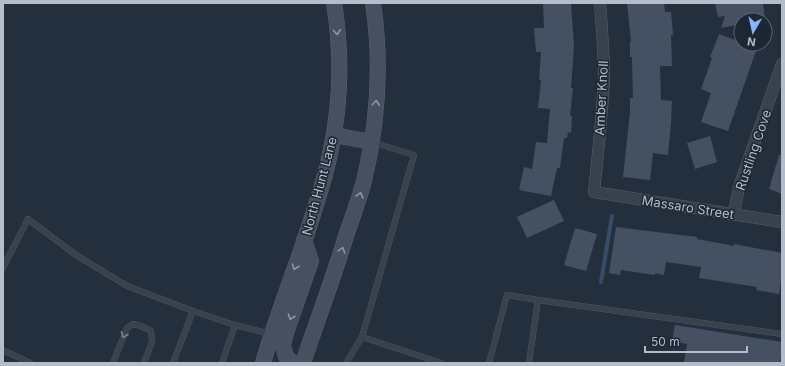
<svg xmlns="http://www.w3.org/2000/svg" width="785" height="366" viewBox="0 0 785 366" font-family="Inter,sans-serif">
	<rect width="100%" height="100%" fill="#242f3e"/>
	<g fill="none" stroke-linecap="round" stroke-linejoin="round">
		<path stroke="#394c67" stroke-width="4" d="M601,282l11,-66"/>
	</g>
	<path fill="#455162" d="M543,3h28l3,43 -3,42h2l-3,28h2l-1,17 -3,-1 -1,6h-3l-4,30h-3l-6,28 -32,-6 5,-23 8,2 4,-27 11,1 3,-34 -12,-1 3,-28h-2l2,-28h-5l-2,-24h10z
		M627,3h37l1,9h6l2,23h-2l1,31h-12l1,34 11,1 -1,22 -3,32 -15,-2 -3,27 -27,-3 7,-65v-14h3l-1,-41h-2v-15h1z
		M715,3h48l2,17h-24v4l-20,4 4,-12 -7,1z
		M719,34l22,8v2h6l10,4 -29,83 -27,-9 10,-29 -10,-4 11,-31 -2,-1z
		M710,136l7,26 -22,7 -8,-26z
		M779,155h3v39l-13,-5z
		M554,200l10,21 -37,17 -10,-21z
		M616,227l81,10v2l37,7v-2l48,9v20l-3,21 -23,-4 1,-3 -58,-9 2,-11 -35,-5 -2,13 -9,-2v2l-34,-5 -1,5 -11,-2z
		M575,228l22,6 -11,37 -22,-6z
		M675,325l107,17v8l-2,13h-96l3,-19 -15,-3z"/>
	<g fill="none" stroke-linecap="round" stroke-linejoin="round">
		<g stroke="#565f6c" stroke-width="6">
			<path id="lane" d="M3,268l25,-49 48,36 51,31 66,25 42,14
				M362,337l79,26
				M3,350l27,13
				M113,363l14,-35 6,-4 8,2 10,5 1,11 -8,21
				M173,363l20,-52
				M222,363l13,-38 36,9
				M346,363l16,-26 52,-182 -42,-13
				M489,363l18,-68 31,5
				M529,363l9,-63 244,34"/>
		</g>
		<g stroke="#565f6c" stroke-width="12">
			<path id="street" d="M600,3c2,25 4,51 4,76 -2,38 -6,76 -10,113l188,30
				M734,215l2,-13 4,-18 42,-120"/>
		</g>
		<g stroke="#565f6c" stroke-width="16">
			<path id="secondary" d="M334,135l38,7
				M263,363c12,-42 28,-83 42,-124 9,-28 19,-56 25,-85 11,-49 12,-101 4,-151
				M293,363l-7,-6 -3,-12 3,-12 25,-72 -7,-21
				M303,363c14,-42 30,-84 43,-127 6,-18 13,-36 18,-55 14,-58 18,-118 9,-178"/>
		</g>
		<use href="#lane" stroke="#38414e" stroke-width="5.5"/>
		<use href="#street" stroke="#38414e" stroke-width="11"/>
		<use href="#secondary" stroke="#465061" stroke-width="15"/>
	</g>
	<defs><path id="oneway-chevron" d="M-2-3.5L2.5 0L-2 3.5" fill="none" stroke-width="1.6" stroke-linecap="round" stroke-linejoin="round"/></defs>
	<g stroke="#8e96a5">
		<use href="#oneway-chevron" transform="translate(337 32) rotate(85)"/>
		<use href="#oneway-chevron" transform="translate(376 103) rotate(-85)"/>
		<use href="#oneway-chevron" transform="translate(360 195) rotate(-74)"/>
		<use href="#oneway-chevron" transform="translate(342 250) rotate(-72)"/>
		<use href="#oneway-chevron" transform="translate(295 267) rotate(109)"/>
		<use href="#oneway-chevron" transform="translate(291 317) rotate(109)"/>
	</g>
	<use stroke="#7c8592" href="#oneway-chevron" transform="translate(124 335) rotate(112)"/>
	<g text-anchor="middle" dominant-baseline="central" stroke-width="3" stroke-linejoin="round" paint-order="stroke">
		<g font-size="13" fill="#b4bcc9" stroke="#1d2633">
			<text transform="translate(601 98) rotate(-87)">Amber Knoll</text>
			<text transform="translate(753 150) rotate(-71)">Rustling Cove</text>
			<text transform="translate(319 186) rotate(-75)">North Hunt Lane</text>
			<text transform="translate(688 207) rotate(9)">Massaro Street</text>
		</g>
	</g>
	<rect width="785" height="366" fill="none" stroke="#b4bcc9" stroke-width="8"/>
	<g transform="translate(753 32) rotate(189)"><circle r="19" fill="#1d2633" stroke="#59626f"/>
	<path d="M0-3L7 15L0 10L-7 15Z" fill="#8ab4f8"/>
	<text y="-6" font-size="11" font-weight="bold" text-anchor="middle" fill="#b4bcc9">N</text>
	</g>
	<path d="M645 346v6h102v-6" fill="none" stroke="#b4bcc9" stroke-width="2"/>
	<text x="651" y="346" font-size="12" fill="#b4bcc9" stroke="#1d2633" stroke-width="3" paint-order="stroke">50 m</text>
</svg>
